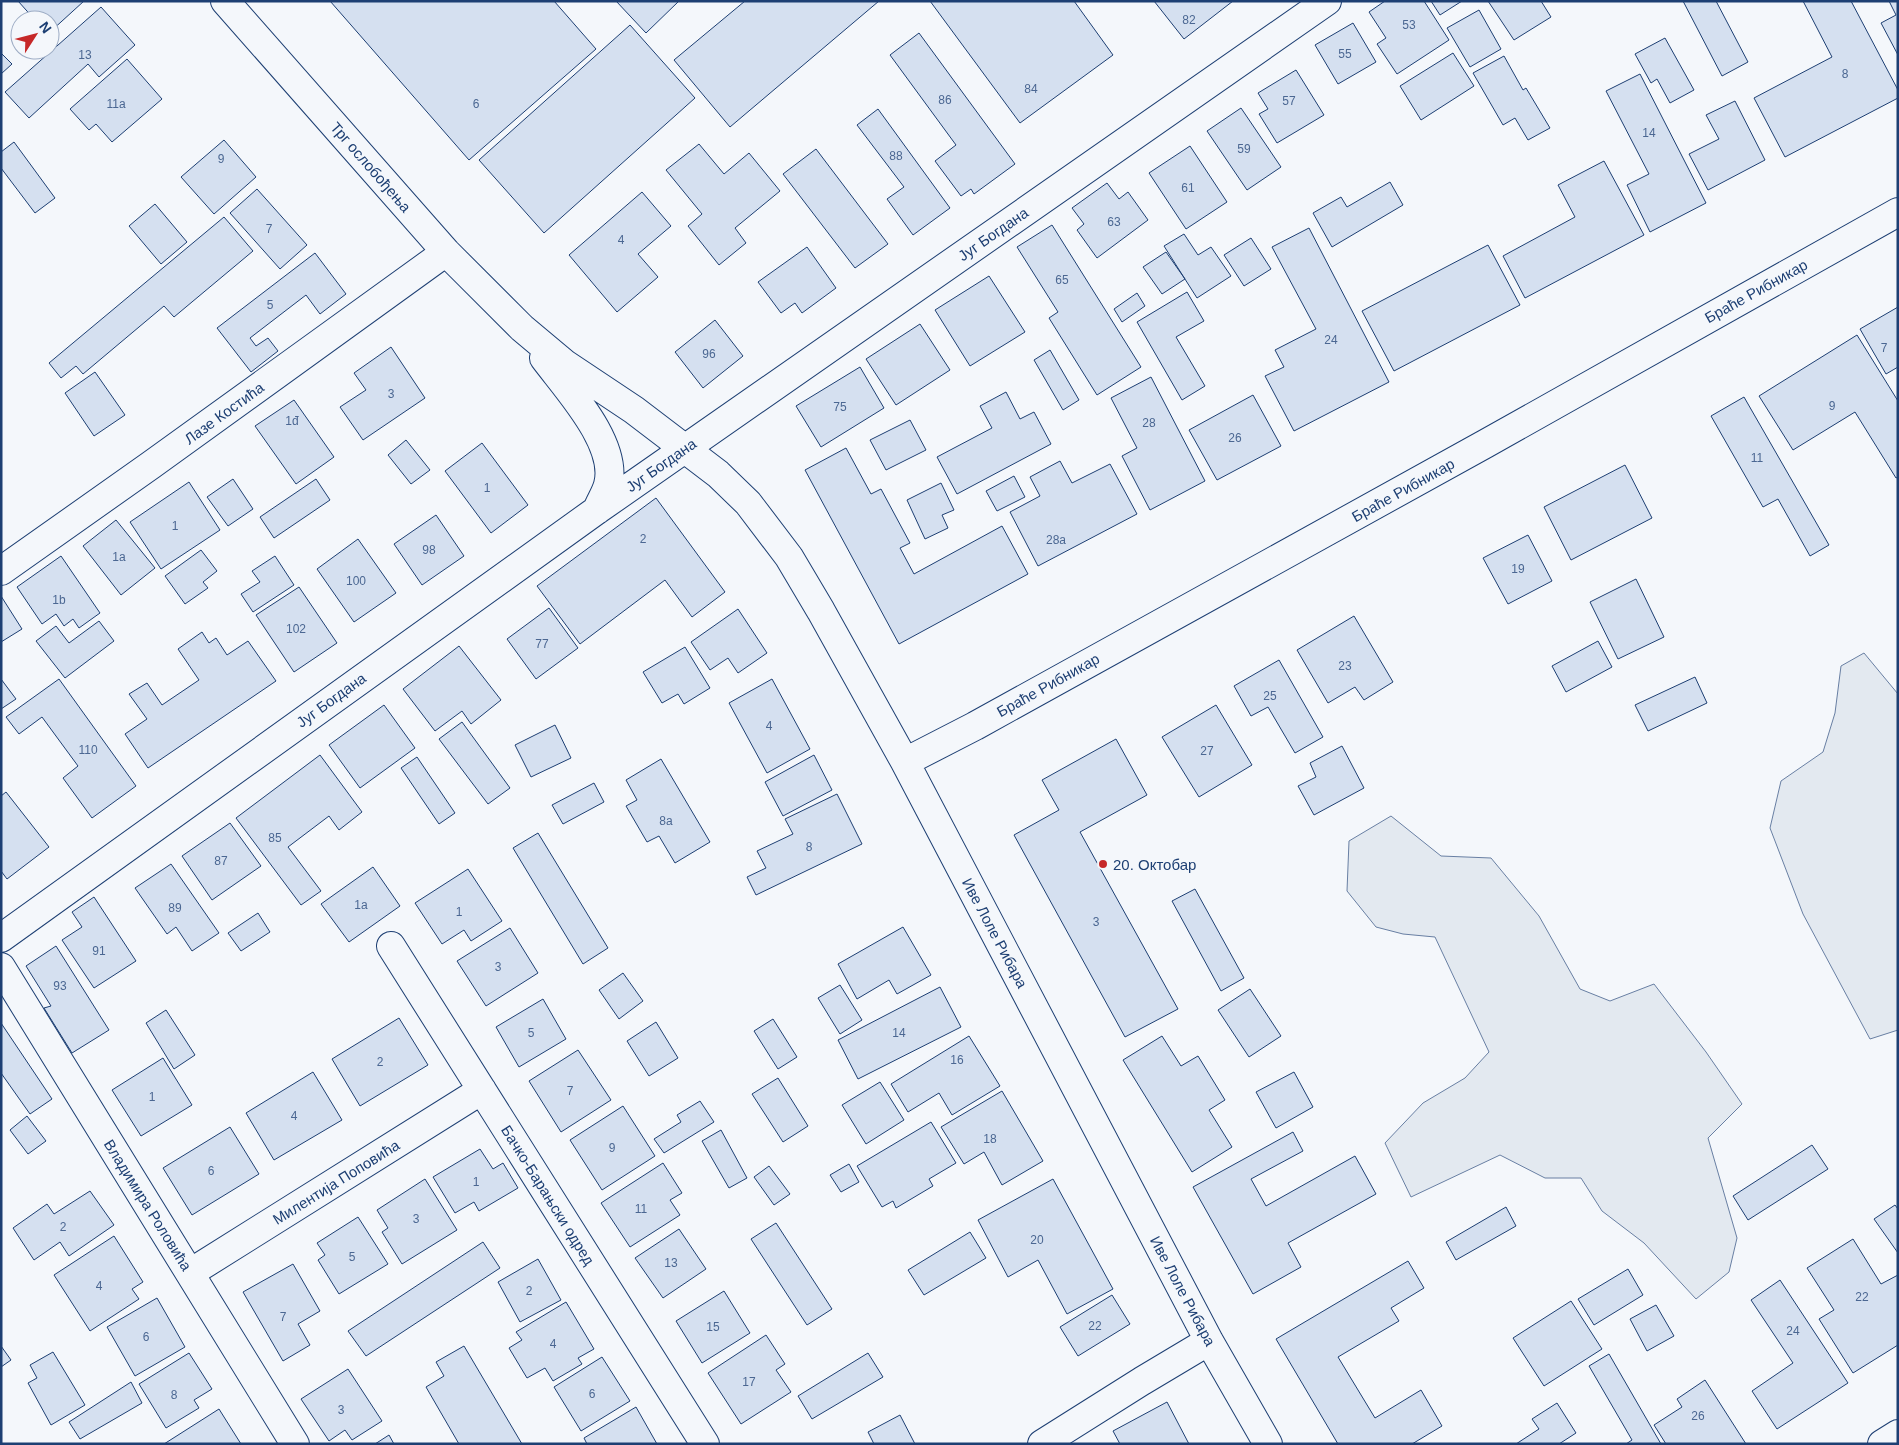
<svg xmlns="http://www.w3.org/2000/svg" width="1899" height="1445" viewBox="0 0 1899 1445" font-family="Helvetica,sans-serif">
	<rect width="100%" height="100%" fill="#f4f7fb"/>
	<path fill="#e3e9f0" stroke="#687fa3" d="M1864,653l34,41v336l-28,9 -67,-125 -33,-86 11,-47 42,-29 12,-39 6,-47z
		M1391,816l50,40 50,2 48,58 41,73 30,12 44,-17 52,68 36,52 -34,34 29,100 -8,34 -33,27 -52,-56 -42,-32 -21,-33h-36l-45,-23 -89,42 -26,-54 38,-40 42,-25 24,-26 -54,-115 -32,-3 -27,-7 -29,-36 2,-50z"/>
	<path fill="#d5e0f0" stroke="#1d3f73" d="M18,1h66l-34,31v-12h-15z
		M330,1h224l42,48 -127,111z
		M616,1h63l-33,32z
		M745,1h134l-149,126 -56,-67z
		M930,1h144l39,54 -93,68z
		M1154,1h79l-49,38z
		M1385,1h39l25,39 -52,34 -20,-30 9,-6 -17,-26z
		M1431,1h31l-22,14z
		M1488,1h53l10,16 -37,23z
		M1683,1h33l32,61 -26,14z
		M1803,1h48l47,89v8l-113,59 -31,-59 78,-41z
		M1889,1h9v54l-17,-32 15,-8z
		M101,7l34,38 -36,32 -11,-13 -59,54 -24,-26z
		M1479,10l22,39 -31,18 -23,-39z
		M1353,23l23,39 -38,22 -23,-39z
		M630,25l65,73 -151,135 -65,-73z
		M919,33l96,131 -41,30 -3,-5 -10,7 -26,-35 21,-16 -66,-90z
		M1665,38l29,52 -24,13 -13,-24 -6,4 -16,-29z
		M1,53l11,11 -11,10z
		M1453,53l21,33 -53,34 -21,-34z
		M1504,56l19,34 3,-2 24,40 -22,12 -13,-22 -12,7 -30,-52z
		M127,59l35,40 -50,43 -16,-18 -7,6 -19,-21z
		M1296,70l28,45 -47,28 -18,-29 9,-5 -10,-16z
		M1640,74l66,129 -56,29 -23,-47 22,-11 -43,-83z
		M1735,101l30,59 -57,30 -19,-36 30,-15 -13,-24z
		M1241,108l40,59 -34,23 -40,-59z
		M878,109l72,99 -37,27 -26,-36 17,-12 -47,-62z
		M224,140l32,37 -42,37 -33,-37z
		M14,142l41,56 -20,15 -34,-45v-16z
		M699,144l25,30 25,-21 31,38 -45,37 11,15 -27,22 -31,-39 14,-12 -36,-44z
		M1190,146l37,56 -41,27 -37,-56z
		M816,149l72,95 -33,24 -72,-94z
		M1604,161l40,74 -119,63 -22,-42 72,-39 -17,-32z
		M1390,182l13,23 -71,42 -19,-34 28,-16 6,10z
		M1107,183l12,16 9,-7 20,28 -51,38 -20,-28 7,-6 -12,-16z
		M257,189l50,56 -27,24 -50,-56z
		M642,192l29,34 -33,28 20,23 -41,35 -48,-57z
		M155,204l32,38 -26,22 -32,-38z
		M224,217l29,34 -79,66 -10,-11 -81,68 -7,-8 -15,12 -12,-15z
		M1052,225l89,142 -44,28 -48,-77 9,-6 -41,-65z
		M1309,228l80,154 -95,49 -29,-55 19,-9 -9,-17 41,-21 -44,-82z
		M1184,234l14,21 13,-8 20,29 -34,22 -33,-52z
		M1251,238l20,31 -27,17 -20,-31z
		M1488,245l32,60 -126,66 -32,-60z
		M807,247l29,41 -34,25 -7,-10 -14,10 -23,-31z
		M1166,252l19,27 -23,15 -19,-27z
		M315,253l31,41 -26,20 -14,-19 -56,43 6,8 12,-8 10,13 -27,21 -34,-44z
		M989,276l36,56 -55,34 -35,-56z
		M1187,292l17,29 -28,16 29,49 -23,14 -45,-78z
		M1137,293l8,13 -23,16 -8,-13z
		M1898,307v60l-12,7 -26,-45z
		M715,320l28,36 -40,32 -28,-36z
		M920,324l30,46 -54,35 -30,-46z
		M1857,335l41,66v76l-2,1 -41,-66 -62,38 -34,-54z
		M391,347l34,51 -62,42 -23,-33 26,-17 -12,-17z
		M1050,350l29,50 -16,10 -29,-50z
		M860,367l24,41 -63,39 -25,-41z
		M95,372l30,43 -31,21 -29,-43z
		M1151,377l54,104 -55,29 -28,-54 15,-8 -26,-50z
		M1006,392l14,27 14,-7 17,32 -94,50 -20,-37 55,-29 -12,-22z
		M1253,395l28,51 -64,34 -28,-50z
		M1744,397l85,148 -19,11 -32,-57 -15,8 -52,-91z
		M294,400l40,57 -38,27 -41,-58z
		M910,420l16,30 -40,20 -16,-30z
		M406,440l24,30 -19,14 -23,-29z
		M482,443l46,62 -37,28 -46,-62z
		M846,448l25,46 10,-5 29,54 -10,5 14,26 88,-48 26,48 -129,70 -94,-174z
		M1060,461l12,22 38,-19 27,50 -99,52 -28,-54 30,-16 -10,-19z
		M1625,465l27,53 -81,42 -27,-53z
		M1014,476l11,21 -28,14 -11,-20z
		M233,479l20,30 -25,17 -21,-29z
		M316,479l14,21 -56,38 -14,-21z
		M189,482l31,48 -59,39 -31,-47z
		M941,483l13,27 -12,5 6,13 -23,11 -18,-39z
		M656,498l69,94 -33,25 -27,-37 -85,64 -43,-58z
		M436,515l28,41 -42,29 -28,-41z
		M116,520l39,48 -34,27 -38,-49z
		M1528,535l24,46 -44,23 -25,-46z
		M358,539l38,54 -42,29 -37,-53z
		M201,550l16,21 -14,11 5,6 -23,16 -20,-28z
		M61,556l39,57 -21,15 -6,-9 -9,7 -8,-12 -14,10 -25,-37z
		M275,556l19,29 -41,27 -12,-18 19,-12 -8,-11z
		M1636,579l28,58 -46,22 -28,-57z
		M299,587l38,56 -43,29 -38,-57z
		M1,596l21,33 -21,13z
		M549,608l29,40 -42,31 -29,-40z
		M738,609l29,44 -29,20 -10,-15 -18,12 -19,-28z
		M1354,616l39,66 -29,18 -9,-13 -27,16 -31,-53z
		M99,621l15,20 -49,37 -29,-37 20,-15 13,17z
		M202,632l7,11 7,-5 11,17 21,-14 28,40 -128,87 -23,-34 22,-15 -18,-25 18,-11 15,22 37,-25 -21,-31z
		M1598,641l14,26 -46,25 -14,-26z
		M459,646l42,54 -30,24 -9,-13 -27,20 -32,-42z
		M685,647l25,41 -26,16 -6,-10 -16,9 -19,-31z
		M1279,660l44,77 -28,16 -27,-46 -17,9 -17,-30z
		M1695,677l12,26 -59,28 -13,-26z
		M1,679l15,20 -15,10z
		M59,679l77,107 -44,32 -29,-40 15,-12 -36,-49 -23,17 -13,-17z
		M772,679l38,70 -43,24 -38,-70z
		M384,705l31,43 -55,40 -31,-43z
		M1216,705l36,60 -53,32 -37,-60z
		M462,722l48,66 -22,16 -49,-65z
		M555,725l16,33 -40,19 -16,-32z
		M1116,739l31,56 -67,37 98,177 -53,28 -111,-202 45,-25 -17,-30z
		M1342,746l22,42 -50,27 -16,-29 18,-9 -6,-14z
		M320,755l42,57 -23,18 -10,-14 -41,31 33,44 -20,14 -65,-87z
		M814,755l18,35 -49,26 -18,-34z
		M417,757l38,56 -16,11 -38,-56z
		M661,759l49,83 -35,21 -16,-27 -12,6 -21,-36 11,-6 -11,-20z
		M594,783l10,19 -41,22 -11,-19z
		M6,792l43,55 -42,32 -6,-8v-75z
		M837,794l25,50 -106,51 -9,-18 19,-9 -9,-17 36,-17 -8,-15z
		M230,823l31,43 -49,34 -30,-44z
		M538,833l70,115 -25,16 -70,-116z
		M171,864l48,69 -27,18 -16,-24 -9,7 -32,-46z
		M373,867l27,39 -51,36 -28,-38z
		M468,869l34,52 -31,20 -7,-11 -22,14 -27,-41z
		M1195,889l49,89 -23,13 -49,-90z
		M94,897l42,64 -42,27 -32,-48 20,-13 -10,-15z
		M258,913l12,19 -29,19 -13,-18z
		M903,927l28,48 -34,19 -8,-14 -32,19 -19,-35z
		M510,928l28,45 -52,33 -29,-45z
		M56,946l53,84 -37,23 -28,-45 7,-2 -25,-40z
		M623,973l20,28 -24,18 -20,-29z
		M840,985l22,35 -22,14 -22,-36z
		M940,987l21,40 -103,52 -20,-39z
		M1250,989l31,47 -32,21 -31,-47z
		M543,999l23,40 -47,28 -23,-40z
		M166,1010l29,45 -21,14 -28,-46z
		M399,1018l29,47 -68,41 -28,-47z
		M773,1019l24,38 -19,12 -24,-38z
		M656,1022l22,36 -29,18 -22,-35z
		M1,1023l51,76 -22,15 -29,-41z
		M969,1036l31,50 -48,29 -13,-22 -31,19 -17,-28z
		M1162,1036l19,30 17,-10 27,44 -16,10 23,37 -40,25 -69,-112z
		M578,1050l33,50 -50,32 -32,-51z
		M163,1058l29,47 -51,31 -29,-46z
		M313,1072l29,48 -68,40 -28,-47z
		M1294,1072l19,35 -37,21 -20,-36z
		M778,1078l30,48 -25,16 -31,-48z
		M880,1082l24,38 -38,24 -24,-39z
		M1002,1091l41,70 -41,24 -18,-33 -20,12 -23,-37z
		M700,1101l14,21 -50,31 -10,-14 27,-17 -4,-7z
		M623,1106l32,50 -53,34 -32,-50z
		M27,1116l19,25 -18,13 -18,-24z
		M931,1122l25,41 -27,16 4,7 -37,22 -3,-7 -11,6 -25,-41z
		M230,1127l29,47 -67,41 -29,-47z
		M721,1130l26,48 -18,10 -27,-47z
		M1293,1132l10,19 -52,28 15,27 89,-50 21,38 -88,49 13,24 -48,27 -60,-107z
		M1812,1145l16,24 -80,51 -15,-24z
		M480,1149l13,20 10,-6 15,25 -39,23 -5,-9 -19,11 -22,-36z
		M663,1163l19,30 -12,7 10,15 -50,32 -29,-44z
		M849,1164l10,18 -18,10 -11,-17z
		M769,1166l21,28 -16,11 -20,-28z
		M425,1179l32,51 -55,34 -20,-32 6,-4 -11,-18z
		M1053,1179l60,110 -46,25 -29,-54 -30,17 -30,-57z
		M90,1191l24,34 -45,31 -9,-14 -26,18 -21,-32 34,-24 7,10z
		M1895,1205l3,4v44l-24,-34z
		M1506,1207l10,19 -60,34 -10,-18z
		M358,1217l30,47 -49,30 -21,-34 7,-5 -8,-12z
		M776,1223l56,86 -25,16 -56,-86z
		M679,1229l27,40 -43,29 -28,-40z
		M970,1232l16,26 -62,37 -16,-25z
		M114,1236l29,46 -11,7 7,10 -49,32 -36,-56z
		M1853,1239l28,45 17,-9v70l-45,28 -34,-54 15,-9 -27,-42z
		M483,1242l17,26 -134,88 -18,-25z
		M538,1259l23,41 -41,22 -22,-40z
		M1408,1261l16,27 -33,20 8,13 -61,36 37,61 46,-28 21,36 -30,18h-74l-62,-105z
		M293,1264l27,47 -22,13 12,21 -27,16 -40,-69z
		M1628,1269l15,26 -49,30 -16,-26z
		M1780,1280l68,103 -71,46 -25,-38 41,-28 -42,-63z
		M724,1291l26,42 -48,30 -26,-42z
		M1112,1295l18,29 -52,32 -18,-29z
		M157,1298l28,49 -50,29 -28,-49z
		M1571,1301l31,48 -58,37 -31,-48z
		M566,1302l28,47 -16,9 4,6 -29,17 -8,-13 -18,10 -18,-30 13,-8 -6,-8z
		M1656,1305l18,31 -27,15 -17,-32z
		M766,1335l19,29 -9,6 15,22 -50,32 -33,-51z
		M1,1346l10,14 -10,7z
		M464,1346l58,98h-63l-33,-57 18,-11 -8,-14z
		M53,1352l32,53 -34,20 -23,-42 9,-5 -7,-13z
		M189,1353l23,36 -18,11 5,8 -33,20 -27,-44z
		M868,1353l15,24 -71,42 -14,-23z
		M1609,1354l52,90h-35l6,-4 -43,-74z
		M602,1357l28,44 -49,30 -27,-44z
		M348,1369l34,52 -30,19 -7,-10 -16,11 -28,-42z
		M1705,1380l41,64h-80l-12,-19 28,-18 -5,-8z
		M131,1382l11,21 -62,36 -11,-17z
		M1167,1402l22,42h-69l-7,-13z
		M1557,1403l19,30 -17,11h-43l23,-15 -7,-10z
		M636,1407l21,37h-70l-3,-6z
		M219,1409l22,35h-77z
		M900,1415l15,29h-41l-6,-12z
		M389,1435l5,9h-19z"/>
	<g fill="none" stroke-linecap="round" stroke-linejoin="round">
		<g stroke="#1d3f73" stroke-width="30">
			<path id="minor" d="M225,1l221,251 76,76 43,36 69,46 84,64 30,29 41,54 32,54 84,151 304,579 59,103
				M544,358c23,31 75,86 64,127 -2,8 -8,17 -11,25
				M1,571l150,-106 295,-213
				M905,762l70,-36 510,-282 413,-232
				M1,938l596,-428 730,-509
				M391,946l314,498
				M1,967l294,477
				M190,1273l292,-183
				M1042,1444l100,-63 67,-40
				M1882,1444l16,-10"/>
		</g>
		<use href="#minor" stroke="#f4f7fb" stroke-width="28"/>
	</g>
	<circle fill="#c62828" stroke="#f4f7fb" stroke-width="2" cx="1103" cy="864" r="5"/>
	<g text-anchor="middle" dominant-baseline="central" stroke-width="4" stroke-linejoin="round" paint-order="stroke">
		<g font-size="12" fill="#4b6792">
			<text x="1189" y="20">82</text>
			<text x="1409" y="25">53</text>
			<text x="1345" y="54">55</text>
			<text x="85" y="55">13</text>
			<text x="1845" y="74">8</text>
			<text x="1031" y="89">84</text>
			<text x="945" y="100">86</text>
			<text x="1289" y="101">57</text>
			<text x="116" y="104">11a</text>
			<text x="476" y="104">6</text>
			<text x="1649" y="133">14</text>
			<text x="1244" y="149">59</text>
			<text x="896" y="156">88</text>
			<text x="221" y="159">9</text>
			<text x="1188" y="188">61</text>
			<text x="1114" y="222">63</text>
			<text x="269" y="229">7</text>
			<text x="621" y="240">4</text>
			<text x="1062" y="280">65</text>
			<text x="270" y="305">5</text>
			<text x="1331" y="340">24</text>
			<text x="1884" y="348">7</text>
			<text x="709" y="354">96</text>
			<text x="391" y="394">3</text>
			<text x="1832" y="406">9</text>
			<text x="840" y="407">75</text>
			<text x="292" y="421">1đ</text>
			<text x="1149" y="423">28</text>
			<text x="1235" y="438">26</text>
			<text x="1757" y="458">11</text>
			<text x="487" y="488">1</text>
			<text x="175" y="526">1</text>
			<text x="643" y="539">2</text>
			<text x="1056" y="540">28a</text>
			<text x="429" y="550">98</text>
			<text x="119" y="557">1a</text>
			<text x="1518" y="569">19</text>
			<text x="356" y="581">100</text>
			<text x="59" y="600">1b</text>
			<text x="296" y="629">102</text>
			<text x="542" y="644">77</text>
			<text x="1345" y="666">23</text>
			<text x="1270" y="696">25</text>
			<text x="769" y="726">4</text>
			<text x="88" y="750">110</text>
			<text x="1207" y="751">27</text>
			<text x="666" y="821">8a</text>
			<text x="275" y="838">85</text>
			<text x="809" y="847">8</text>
			<text x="221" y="861">87</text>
			<text x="361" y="905">1a</text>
			<text x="175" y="908">89</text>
			<text x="459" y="912">1</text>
			<text x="1096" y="922">3</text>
			<text x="99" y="951">91</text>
			<text x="498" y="967">3</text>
			<text x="60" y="986">93</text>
			<text x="531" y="1033">5</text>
			<text x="899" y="1033">14</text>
			<text x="957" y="1060">16</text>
			<text x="380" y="1062">2</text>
			<text x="570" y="1091">7</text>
			<text x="152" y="1097">1</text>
			<text x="294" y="1116">4</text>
			<text x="990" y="1139">18</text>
			<text x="612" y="1148">9</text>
			<text x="211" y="1171">6</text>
			<text x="476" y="1182">1</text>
			<text x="641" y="1209">11</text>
			<text x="416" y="1219">3</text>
			<text x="63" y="1227">2</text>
			<text x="1037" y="1240">20</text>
			<text x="352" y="1257">5</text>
			<text x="671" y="1263">13</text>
			<text x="99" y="1286">4</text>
			<text x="529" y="1291">2</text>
			<text x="1862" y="1297">22</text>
			<text x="283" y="1317">7</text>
			<text x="1095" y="1326">22</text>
			<text x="713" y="1327">15</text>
			<text x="1793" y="1331">24</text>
			<text x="146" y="1337">6</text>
			<text x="553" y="1344">4</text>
			<text x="749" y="1382">17</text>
			<text x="592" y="1394">6</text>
			<text x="174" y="1395">8</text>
			<text x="341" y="1410">3</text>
			<text x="1698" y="1416">26</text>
		</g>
		<g font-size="15" fill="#1d3f73" stroke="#f4f7fb">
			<text transform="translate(371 167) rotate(49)">Трг ослобођења</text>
			<text transform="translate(993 234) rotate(-35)">Југ Богдана</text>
			<text transform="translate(1756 291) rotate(-29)">Браће Рибникар</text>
			<text transform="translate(224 413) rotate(-36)">Лазе Костића</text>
			<text transform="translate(661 465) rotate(-35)">Југ Богдана</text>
			<text transform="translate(1403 490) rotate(-29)">Браће Рибникар</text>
			<text transform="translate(1048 685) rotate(-29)">Браће Рибникар</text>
			<text transform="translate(331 700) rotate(-36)">Југ Богдана</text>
			<text transform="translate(995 933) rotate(62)">Иве Лоле Рибара</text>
			<text transform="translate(336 1182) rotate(-32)">Милентија Поповића</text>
			<text transform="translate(548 1195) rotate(58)">Бачко-Барањски одред</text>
			<text transform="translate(148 1205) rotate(58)">Владимира Роловића</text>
			<text transform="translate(1183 1291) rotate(62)">Иве Лоле Рибара</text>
		</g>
		<g font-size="15" fill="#1d3f73" stroke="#f4f7fb" text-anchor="start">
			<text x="1113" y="864">20. Октобар</text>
		</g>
	</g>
	<rect width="1899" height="1445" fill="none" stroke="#1d3f73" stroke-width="5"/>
	<g transform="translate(35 35) rotate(54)"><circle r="24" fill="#f4f7fb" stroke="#9eadc5"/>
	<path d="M0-4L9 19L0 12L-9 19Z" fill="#c62828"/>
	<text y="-8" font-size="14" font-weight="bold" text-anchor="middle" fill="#1d3f73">N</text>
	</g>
</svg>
